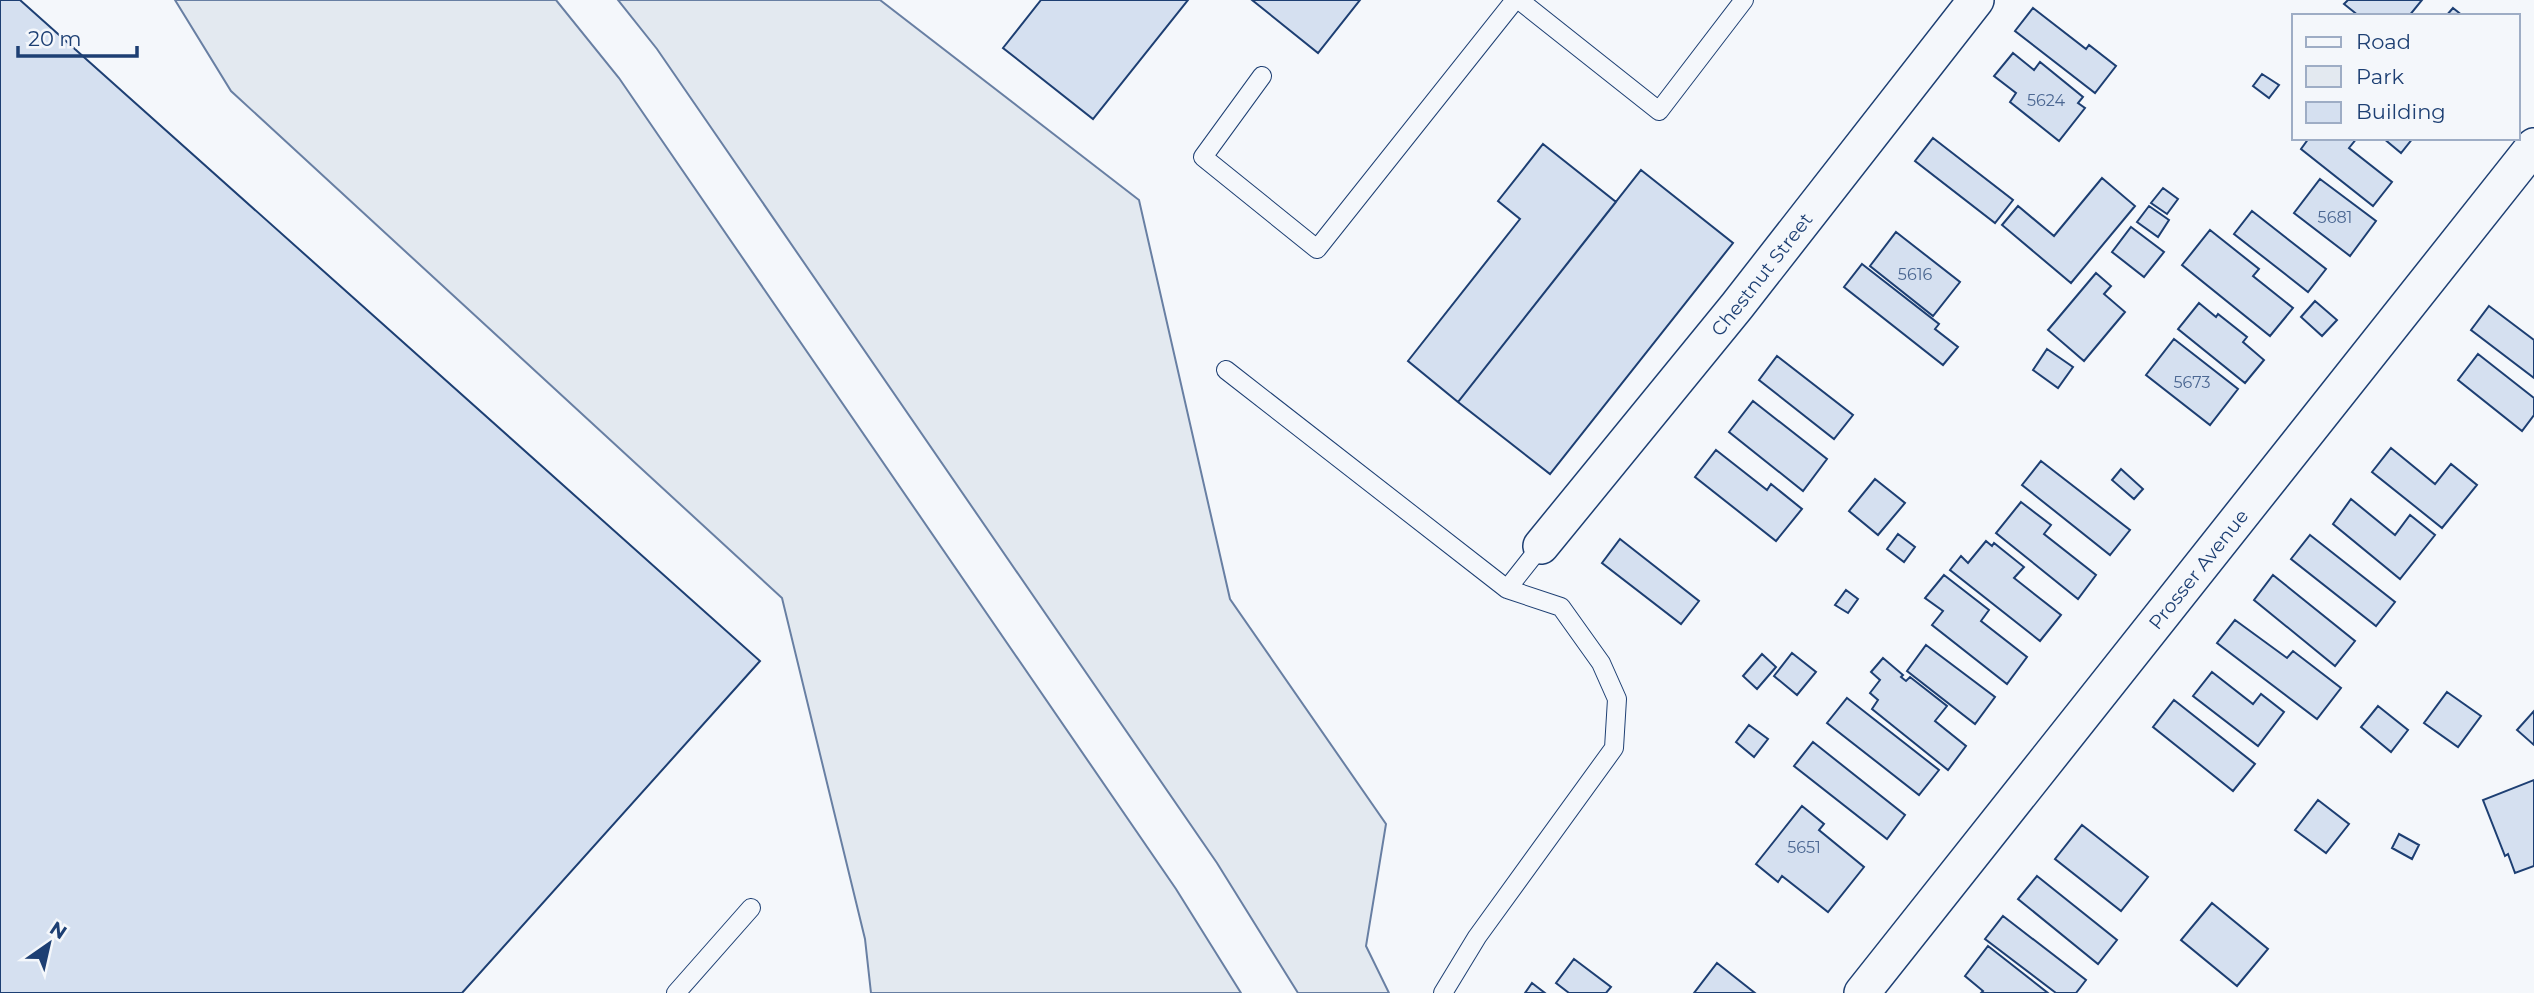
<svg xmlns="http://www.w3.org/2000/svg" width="2534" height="993" viewBox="0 0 2534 993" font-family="Montserrat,sans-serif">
	<rect width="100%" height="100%" fill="#f4f7fb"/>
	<path fill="#e3e9f0" stroke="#687fa3" stroke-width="2" d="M175,0h381l63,78 557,811 65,104h-370l-6,-54 -83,-341 -551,-507z
		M618,0h262l259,200 91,399 156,225 -20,122 23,47h-91l-81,-130 -560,-814z"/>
	<path fill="#d5e0f0" stroke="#1d3f73" stroke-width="2" d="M0,0h20l740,661 -298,332h-462z
		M1041,0h147l-95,119 -90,-71z
		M1252,0h108l-42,53z
		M2348,0h74l-13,16h-50l-15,-12z
		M2033,8l53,41 3,-4 27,21 -21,27 -80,-62z
		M2453,8l10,8h-17z
		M2013,53l21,17 6,-8 43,35 -5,6 7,5 -26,33 -49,-39 6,-9 -22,-17z
		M2262,74l17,11 -10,13 -16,-12z
		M1933,138l80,62 -18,23 -80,-62z
		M2309,138h48l-8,10 43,34 -19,24 -72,-57z
		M2383,138h30l-12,15z
		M1543,144l73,58 -158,200 -50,-41 112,-142 -22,-18z
		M1641,170l92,73 -183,231 -92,-72z
		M2102,178l33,28 -64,77 -69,-58 16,-19 36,30z
		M2320,179l56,42 -26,35 -56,-43z
		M2163,188l15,11 -11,15 -16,-11z
		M2149,206l20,14 -11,17 -21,-15z
		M2252,211l74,58 -18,23 -74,-58z
		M2131,227l33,25 -20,25 -32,-25z
		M2210,230l49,39 -6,7 40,32 -23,28 -88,-71z
		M1896,232l64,50 -27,34 -63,-50z
		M1862,264l77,60 -4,5 23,18 -15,18 -99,-78z
		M2096,273l15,13 -7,8 21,18 -41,49 -36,-31z
		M2315,301l22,19 -15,16 -21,-19z
		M2199,303l17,14 2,-3 29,23 -4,5 21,18 -19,23 -67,-54z
		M2489,306l45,34v38l-63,-48z
		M2174,339l64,50 -28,36 -64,-50z
		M2047,349l26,18 -15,21 -25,-18z
		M2478,354l56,44v17l-12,16 -64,-51z
		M1777,356l76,59 -19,24 -75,-59z
		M1753,401l74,58 -24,32 -74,-59z
		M2391,448l44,36 16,-20 26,21 -35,43 -70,-56z
		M1716,450l51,40 4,-6 31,25 -26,32 -81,-64z
		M2041,461l89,69 -20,25 -88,-70z
		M2121,469l22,20 -9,10 -22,-19z
		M1875,479l30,24 -27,32 -29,-24z
		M2351,499l44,36 15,-20 25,20 -35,44 -67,-55z
		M2021,502l30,23 -7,9 52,41 -18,24 -82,-66z
		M1898,534l17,13 -11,15 -17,-13z
		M2310,535l85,67 -19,24 -85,-67z
		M1620,539l79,62 -18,23 -79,-61z
		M1986,541l6,5 2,-3 30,24 -10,11 47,37 -21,26 -90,-71 11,-14 7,7z
		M1944,575l45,35 -8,11 46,36 -20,27 -75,-59 11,-14 -18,-13z
		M2273,575l82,66 -20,25 -81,-66z
		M1846,590l12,9 -10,14 -13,-8z
		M2235,620l52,38 6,-7 48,37 -24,31 -100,-76z
		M1926,645l69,52 -20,27 -68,-53z
		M1792,653l24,19 -19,23 -23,-19z
		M1762,654l14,13 -19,22 -14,-13z
		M1883,658l20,17 -2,2 5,4 4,-4 37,29 -12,15 31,25 -18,24 -76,-61 6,-9 -8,-7 10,-13 -9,-8z
		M2212,672l41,32 8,-10 23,18 -26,34 -65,-50z
		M2447,692l34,24 -23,31 -34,-24z
		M1847,698l92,72 -20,25 -92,-72z
		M2174,700l81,64 -22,27 -80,-64z
		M2378,706l30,24 -17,22 -30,-25z
		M2534,711v34l-17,-15z
		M1749,725l19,14 -14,18 -18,-15z
		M1813,742l92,73 -18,24 -93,-73z
		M2534,780v86l-19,7 -7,-19 -3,2 -22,-56z
		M2318,800l31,24 -23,29 -31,-23z
		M1802,806l22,18 -5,6 45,37 -36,45 -46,-36 -4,6 -22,-18z
		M2082,825l66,52 -27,34 -66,-52z
		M2399,834l20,11 -7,14 -20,-11z
		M2037,876l80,64 -19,24 -80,-65z
		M2212,903l56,46 -31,37 -56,-46z
		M2003,916l83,64 -10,13h-20l-71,-54z
		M1988,946l60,47h-67l2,-2 -18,-15z
		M1574,959l37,28 -5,6h-37l-13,-10z
		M1717,963l38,30h-61z
		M1532,983l13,10h-20z"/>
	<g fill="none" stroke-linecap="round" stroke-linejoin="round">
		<g stroke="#1d3f73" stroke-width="20">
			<path id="lane" d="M1519,0l140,111 85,-111
				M1262,76l-59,81 114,92 198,-249
				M1226,370l281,219 34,-43
				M676,993l75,-85
				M1443,993l34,-56 137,-189 3,-49 -16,-36 -40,-56 -54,-18"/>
		</g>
		<g stroke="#1d3f73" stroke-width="38">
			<g id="street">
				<path id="s1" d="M1541,546l196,-240 239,-306"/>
				<path id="s2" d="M1862,993l672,-847"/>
			</g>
		</g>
		<use href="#lane" stroke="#f4f7fb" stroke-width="18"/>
		<use href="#street" stroke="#f4f7fb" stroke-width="35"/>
	</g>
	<g text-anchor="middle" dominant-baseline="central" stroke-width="5" stroke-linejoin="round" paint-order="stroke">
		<g font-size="16" fill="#4b6792">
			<text x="2046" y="100">5624</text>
			<text x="2335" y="217">5681</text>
			<text x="1915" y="274">5616</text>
			<text x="2192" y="382">5673</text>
			<text x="1804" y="847">5651</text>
		</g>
		<g font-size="19" fill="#1d3f73" stroke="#f4f7fb">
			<text stroke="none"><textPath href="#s1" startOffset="350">Chestnut Street</textPath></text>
			<text stroke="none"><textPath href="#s2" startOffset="541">Prosser Avenue</textPath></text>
		</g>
	</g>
	<rect x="2292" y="14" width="228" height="126" fill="#f4f7fb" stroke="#9eadc5" stroke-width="2"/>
	<rect x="2306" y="37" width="35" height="10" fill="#f4f7fb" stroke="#9eadc5" stroke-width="2"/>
	<text x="2356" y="49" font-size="21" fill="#1d3f73">Road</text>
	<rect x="2306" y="66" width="35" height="21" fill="#e3e9f0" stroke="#9eadc5" stroke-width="2"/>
	<text x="2356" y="84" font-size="21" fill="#1d3f73">Park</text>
	<rect x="2306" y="102" width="35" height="21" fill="#d5e0f0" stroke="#9eadc5" stroke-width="2"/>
	<text x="2356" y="119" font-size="21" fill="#1d3f73">Building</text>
	<g transform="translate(49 944) rotate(34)" stroke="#f4f7fb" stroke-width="5" paint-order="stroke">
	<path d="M0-5L12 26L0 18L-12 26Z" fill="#1d3f73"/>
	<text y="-10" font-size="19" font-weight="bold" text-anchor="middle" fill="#1d3f73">N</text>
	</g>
	<path d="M18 46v10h119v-10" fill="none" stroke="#1d3f73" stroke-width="3.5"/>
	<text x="28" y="46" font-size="21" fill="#1d3f73" stroke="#f4f7fb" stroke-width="5" paint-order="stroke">20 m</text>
</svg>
